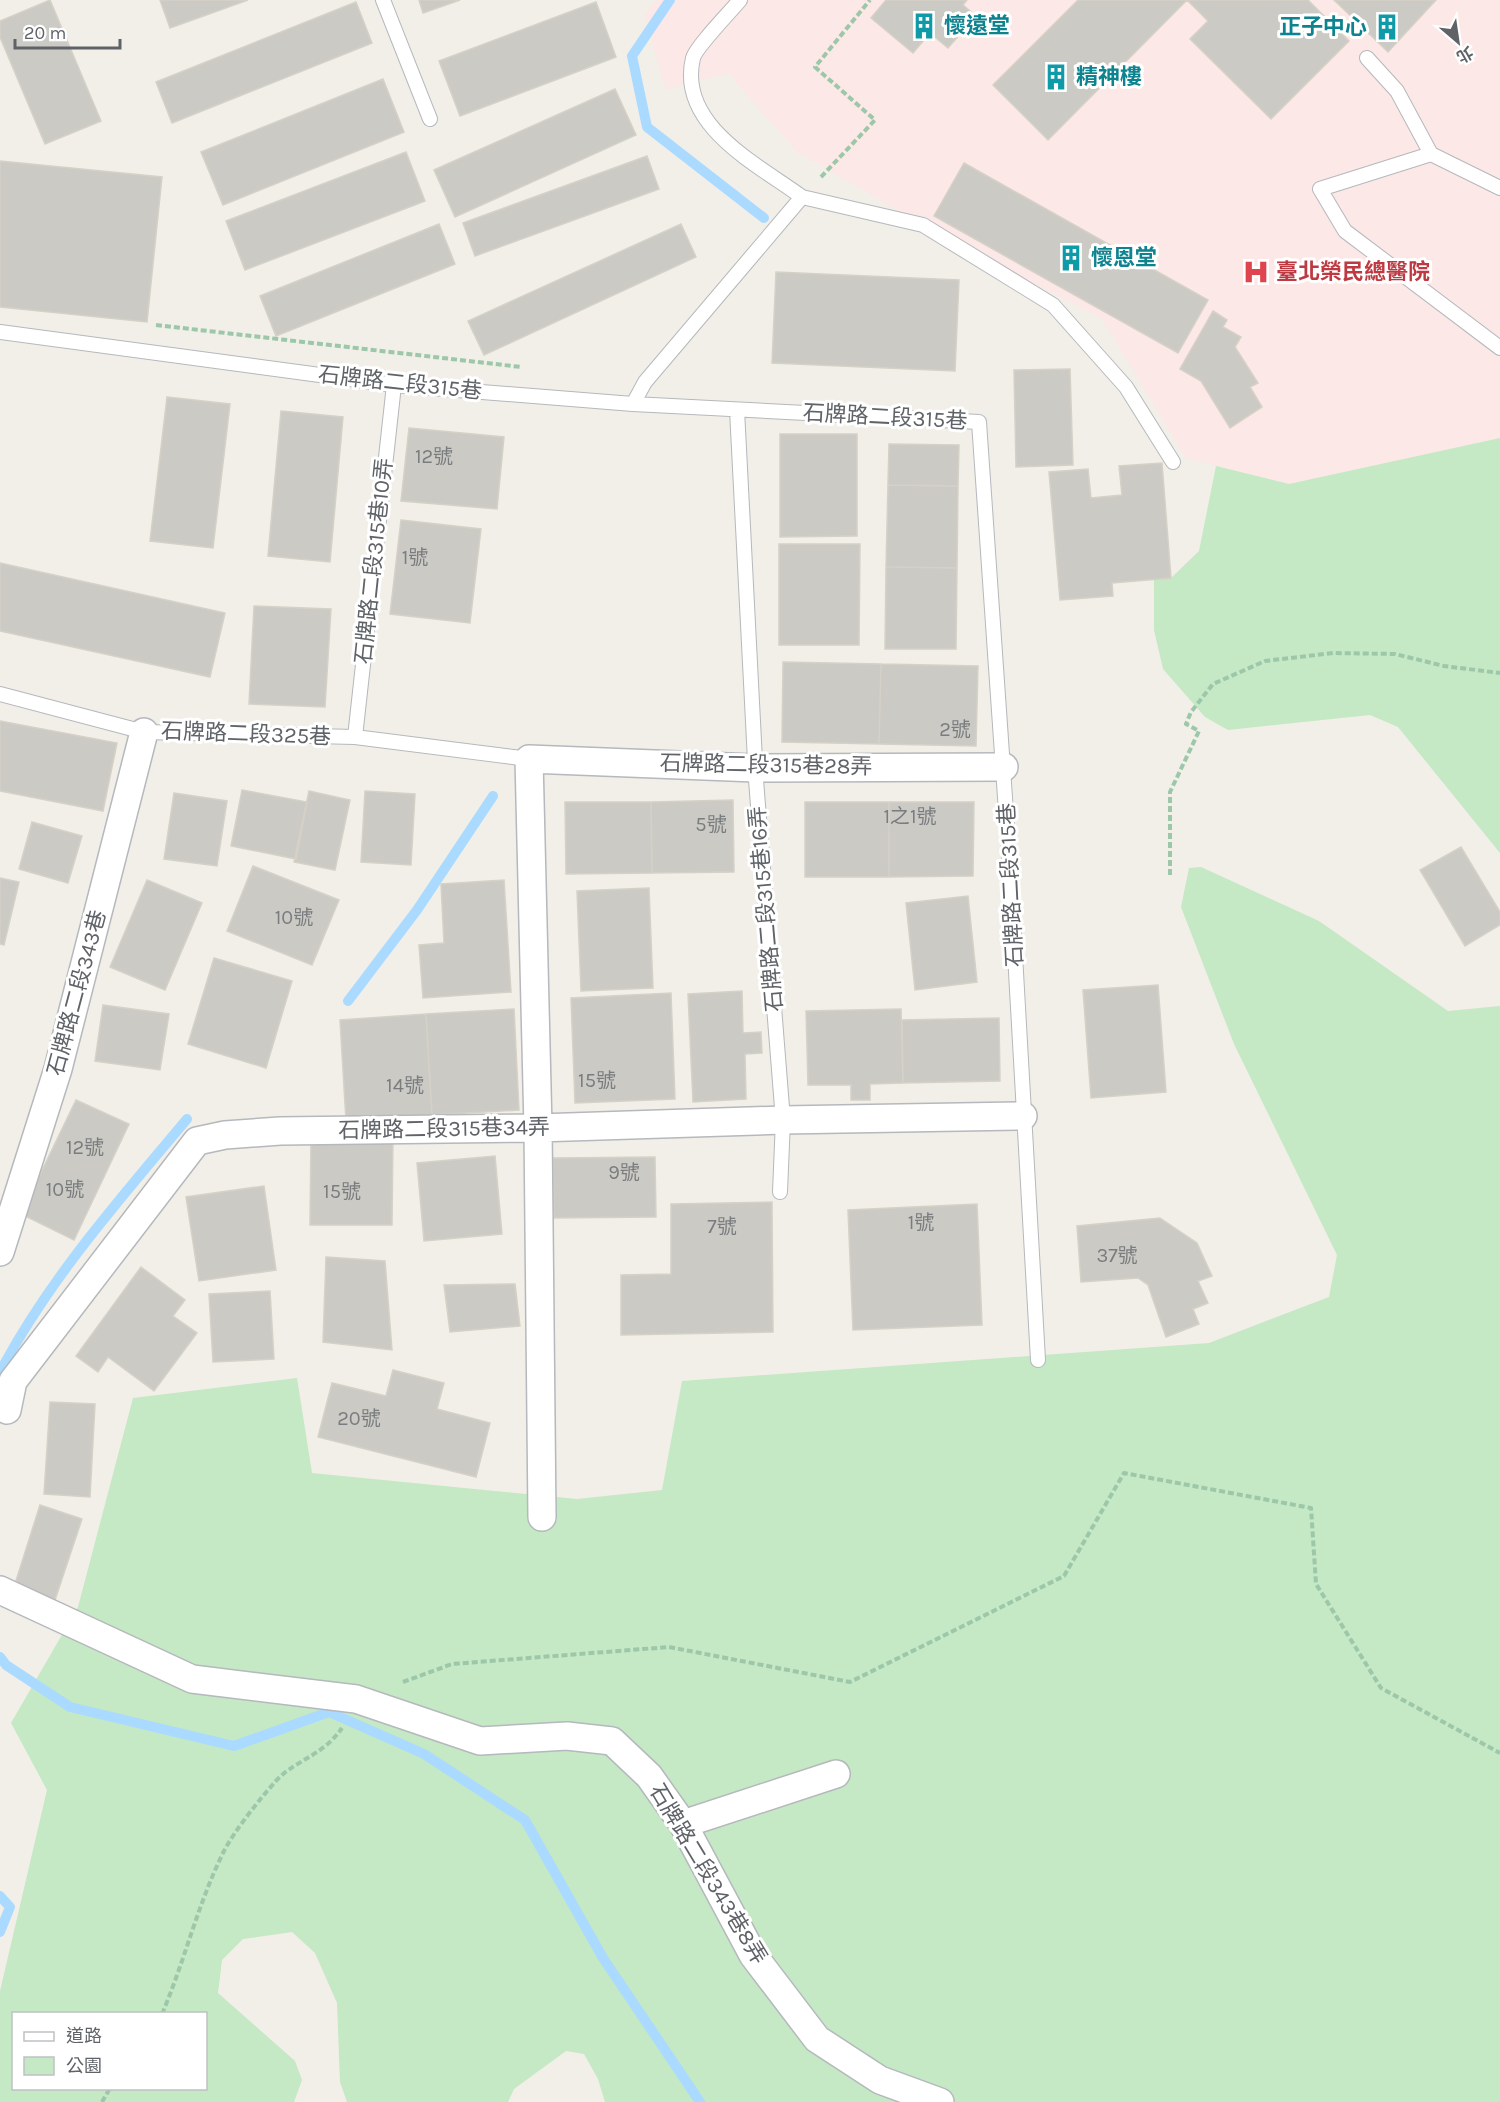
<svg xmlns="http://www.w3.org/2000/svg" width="1500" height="2102" viewBox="0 0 1500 2102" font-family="Karla,'Noto Sans TC',sans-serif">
	<rect width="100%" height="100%" fill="#f1efe8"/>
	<path fill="#fce8e6" d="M656,0h844v438l-211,46 -103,-26 -84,-139 -179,-94 -126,-73 -69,-79 -62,17 -22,-75z"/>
	<path fill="#c5e8c5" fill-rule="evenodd" d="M1500,438v415l-102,-126 -28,-12 -142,15 -23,-13 -42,-48 -9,-39v-50l17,-2 28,-27 17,-85 73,18z
		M1201,867l118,54 129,90 52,-5v1096h-895l-7,-23 -14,-25 -18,-3 -52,38 -6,13h-161l-7,-20 -3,-79 -22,-50 -23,-21 -49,7 -21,21 -4,33 77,68 7,19 -8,22h-294v-111l47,-201 -36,-67 67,-116 55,-209 164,-20 15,95 265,26 85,-9 20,-109 527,-38 120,-46 8,-42 -103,-211 -53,-137 8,-39zM14,2014h192v74h-192z"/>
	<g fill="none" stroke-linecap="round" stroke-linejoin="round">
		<path stroke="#aadaff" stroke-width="10" d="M670,0l-38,56 15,71 117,91
			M348,1001l69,-91 76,-114
			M0,1372c49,-93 120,-173 187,-253
			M0,1657l6,8 64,42 164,39 95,-34 95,42 101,66 78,138 97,144
			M0,1896l10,11 -10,25"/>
	</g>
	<path fill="#cccac5" stroke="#d6d1c6" stroke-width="1.5" d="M50,0l51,121 -56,23 -45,-107v-16z
		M160,0h88l-78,28z
		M419,0h41l-37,13z
		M886,0h81l-4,5 13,11 -28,32 -18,-15 -17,20 -42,-35z
		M1078,0h230l41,41 -78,78 -81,-80 18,-18 -21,-21 -139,140 -55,-55z
		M1334,0h102l-48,52z
		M356,2l16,41 -200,80 -16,-41z
		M596,2l20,55 -156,59 -21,-55z
		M383,79l21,53 -181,73 -22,-53z
		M615,89l21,46 -181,82 -21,-47z
		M406,152l19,49 -180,69 -19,-49z
		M647,156l12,33 -184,67 -12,-33z
		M0,161l162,16 -15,145 -147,-15z
		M964,163l244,137 -30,53 -244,-137z
		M439,224l16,40 -179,72 -16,-40z
		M681,224l15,33 -212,98 -16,-34z
		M776,272l183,8 -4,91 -183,-8z
		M1213,311l14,9 -4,7 18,10 -6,10 23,36 -8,4 12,20 -32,21 -29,-47 -21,-12z
		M1070,369l3,96 -57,2 -2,-97z
		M167,397l63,7 -17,144 -63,-7z
		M281,411l62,6 -13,145 -62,-6z
		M409,428l95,9 -7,72 -96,-8z
		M780,434h77v102l-77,1z
		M889,444l70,1 -1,41 -70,-1z
		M1162,463l9,115 -59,5 1,13 -53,4 -11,-128 39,-3 3,29 31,-3 -3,-29z
		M888,485l70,1 -1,82 -71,-1z
		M401,520l80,9 -11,94 -80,-9z
		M779,544h81l-1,101h-80z
		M0,563l225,50 -15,64 -210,-46z
		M886,567l71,1 -1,81h-71z
		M254,606l77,3 -6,98 -76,-3z
		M783,662l98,2 -2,80 -97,-2z
		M881,664l97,2 -2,80 -97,-2z
		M0,721l117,22 -14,68 -103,-20z
		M242,790l65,12 -11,57 -65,-13z
		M309,791l41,9 -15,70 -41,-8z
		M365,791l50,3 -4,71 -50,-3z
		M174,793l53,8 -10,65 -53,-7z
		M733,800l1,72 -82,1 -1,-71z
		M565,802h86l1,71 -86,1z
		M805,802h84v75h-84z
		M889,802h85l-1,74 -84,1z
		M32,822l50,14 -14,47 -49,-14z
		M1461,847l39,65v13l-35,21 -45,-76z
		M253,866l86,34 -27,65 -85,-34z
		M0,878l19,4 -15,63 -4,-1z
		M147,880l55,23 -37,87 -55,-23z
		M504,880l7,112 -88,6 -4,-53 25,-2 -3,-59z
		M649,888l4,100 -72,3 -4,-100z
		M968,896l9,86 -62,8 -9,-87z
		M214,958l78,23 -26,87 -78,-24z
		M1158,985l8,107 -75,6 -8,-108z
		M742,991l1,42 18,-1 1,21 -17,1 1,45 -53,3 -5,-108z
		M671,993l4,106 -100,4 -4,-105z
		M103,1005l66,9 -9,56 -65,-9z
		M514,1009l5,101 -87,5 -6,-101z
		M901,1009l2,74 -33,1v16h-19v-15h-43l-2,-74z
		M426,1014l6,101 -86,6 -6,-101z
		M999,1018l1,63 -97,2 -1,-63z
		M76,1100l53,24 -55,116 -53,-26z
		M311,1136h82l-1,89h-82z
		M495,1156l7,78 -78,7 -7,-78z
		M655,1157l1,60 -102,1 -1,-60z
		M264,1186l12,84 -77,11 -13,-84z
		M772,1202l1,130 -152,3v-60l50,-1v-70z
		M977,1204l5,121 -129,5 -5,-120z
		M1160,1218l37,25 15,33 -14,5 10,22 -15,6 6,15 -33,13 -18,-52 -10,-7 -57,4 -4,-56z
		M326,1257l59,4 7,89 -69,-8z
		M141,1267l44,33 -12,16 24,17 -43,58 -46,-34 -10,15 -22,-16z
		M515,1284l5,42 -70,6 -6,-47z
		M270,1291l4,68 -61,3 -4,-68z
		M393,1370l51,13 -7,26 53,14 -14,54 -158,-40 14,-54 54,13z
		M50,1402l45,2 -5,93 -46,-3z
		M40,1505l42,14 -27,81 -41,-13z"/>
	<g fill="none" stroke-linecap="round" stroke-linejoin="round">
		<g stroke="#b5b8bc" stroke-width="16">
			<path id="service" d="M383,0l47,119
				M1367,58l30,33 34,63
				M1500,188l-69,-34 -111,35 25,42 155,117
				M802,197l121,28 130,80 73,82 47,75
				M0,332l394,53 239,19 346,18 32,462 27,476
				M633,404l12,-22 157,-185c-45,-33 -125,-72 -109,-139 3,-11 38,-47 47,-58
				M737,410l19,370 27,340 -3,72
				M0,694l144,38 211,5 174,22
				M355,737l39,-352"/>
		</g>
		<g stroke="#b5b8bc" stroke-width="30">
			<path id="minor" d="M0,1252l58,-183 86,-337
				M7,1410l6,-29 184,-240 28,-6 55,-4 258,-3 245,-8 240,-4
				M542,1517l-4,-389 -9,-369 226,9 249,-1
				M0,1590l192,89 164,20 124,42 87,-5 45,5 37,35 34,48 70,131 64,84 63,41 60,22
				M683,1824l153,-50"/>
		</g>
		<path stroke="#9cc7a9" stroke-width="4" stroke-dasharray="6 3" stroke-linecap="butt" d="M821,177l54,-57 -60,-53 55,-67
			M156,325l365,42
			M1170,875v-83l29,-61 -13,-7 5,-12 22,-28 52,-23 68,-8 62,1 49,12 56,7
			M403,1682l49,-18 217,-17 181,35 214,-106 60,-103 187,35 5,76 65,104 119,65
			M162,2014c23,-54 36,-111 62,-163 11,-21 35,-51 51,-69 19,-22 47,-25 67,-54
			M102,2102l8,-14"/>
		<use href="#service" stroke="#fff" stroke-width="14"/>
		<use href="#minor" stroke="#fff" stroke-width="27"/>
	</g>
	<defs>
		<g id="building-bare" transform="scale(2.07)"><path d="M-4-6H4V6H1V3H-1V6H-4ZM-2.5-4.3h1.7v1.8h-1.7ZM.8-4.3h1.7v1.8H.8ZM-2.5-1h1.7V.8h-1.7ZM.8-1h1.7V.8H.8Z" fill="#0f9aa8" stroke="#fff" stroke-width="2.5" paint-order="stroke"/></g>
		<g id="hospital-bare" transform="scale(2.07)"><path d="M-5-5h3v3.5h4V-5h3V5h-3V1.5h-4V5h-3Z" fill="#e0444e" stroke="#fff" stroke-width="2.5" paint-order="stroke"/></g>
	</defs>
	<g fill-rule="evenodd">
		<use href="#building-bare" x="924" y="26"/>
		<use href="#building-bare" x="1387" y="27"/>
		<use href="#building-bare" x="1056" y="77"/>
		<use href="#building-bare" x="1071" y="258"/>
		<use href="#hospital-bare" x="1256" y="272"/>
	</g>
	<g text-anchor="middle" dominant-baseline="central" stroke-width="6" stroke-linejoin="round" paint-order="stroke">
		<g font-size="20" fill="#7a7d7f">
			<text x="434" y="456">12號</text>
			<text x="415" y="557">1號</text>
			<text x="955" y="729">2號</text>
			<text x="910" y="816">1之1號</text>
			<text x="711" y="824">5號</text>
			<text x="294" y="917">10號</text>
			<text x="597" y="1080">15號</text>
			<text x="405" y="1085">14號</text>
			<text x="85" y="1147">12號</text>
			<text x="624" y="1172">9號</text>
			<text x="65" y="1189">10號</text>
			<text x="342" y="1191">15號</text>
			<text x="921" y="1222">1號</text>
			<text x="722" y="1226">7號</text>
			<text x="1117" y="1255">37號</text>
			<text x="359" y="1418">20號</text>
		</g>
		<g font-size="22" font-weight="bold" fill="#0d838f" stroke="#fff" text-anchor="start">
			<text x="944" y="26">懷遠堂</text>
			<text x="1367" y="27" text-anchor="end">正子中心</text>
			<text x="1076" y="77">精神樓</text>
			<text x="1091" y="258">懷恩堂</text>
		</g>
		<g font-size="22" font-weight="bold" fill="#be3a42" stroke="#fff" text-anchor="start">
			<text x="1276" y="272">臺北榮民總醫院</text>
		</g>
		<g font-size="22" fill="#5f6368" stroke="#fff">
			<text transform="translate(400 383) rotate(6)">石牌路二段315巷</text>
			<text transform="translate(885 417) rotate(3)">石牌路二段315巷</text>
			<text transform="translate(374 561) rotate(-84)">石牌路二段315巷10弄</text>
			<text transform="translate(246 734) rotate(2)">石牌路二段325巷</text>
			<text transform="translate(766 765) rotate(1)">石牌路二段315巷28弄</text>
			<text transform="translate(1011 885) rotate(-93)">石牌路二段315巷</text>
			<text transform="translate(766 909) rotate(-95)">石牌路二段315巷16弄</text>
			<text transform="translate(77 993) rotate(-75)">石牌路二段343巷</text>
			<text transform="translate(444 1129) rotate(-1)">石牌路二段315巷34弄</text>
			<text transform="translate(708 1874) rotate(59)">石牌路二段343巷8弄</text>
		</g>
	</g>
	<rect x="12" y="2012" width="195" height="78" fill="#ffffff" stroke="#bfc1c3" stroke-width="1.5"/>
	<rect x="24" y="2032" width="30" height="9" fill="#ffffff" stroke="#bfc1c3" stroke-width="1.5"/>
	<text x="66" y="2042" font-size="18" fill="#5f6368">道路</text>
	<rect x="24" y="2057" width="30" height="18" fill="#c5e8c5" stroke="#bfc1c3" stroke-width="1.5"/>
	<text x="66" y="2072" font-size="18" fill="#5f6368">公園</text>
	<g transform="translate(1458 42) rotate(151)" stroke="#ffffff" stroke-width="4.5" paint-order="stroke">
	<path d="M0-4.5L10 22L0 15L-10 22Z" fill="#5f6368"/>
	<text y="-9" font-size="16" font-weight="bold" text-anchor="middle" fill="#5f6368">北</text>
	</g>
	<path d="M15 39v9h105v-9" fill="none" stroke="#5f6368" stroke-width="3"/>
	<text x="24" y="39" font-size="18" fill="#5f6368" stroke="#ffffff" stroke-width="4.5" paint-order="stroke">20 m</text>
</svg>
